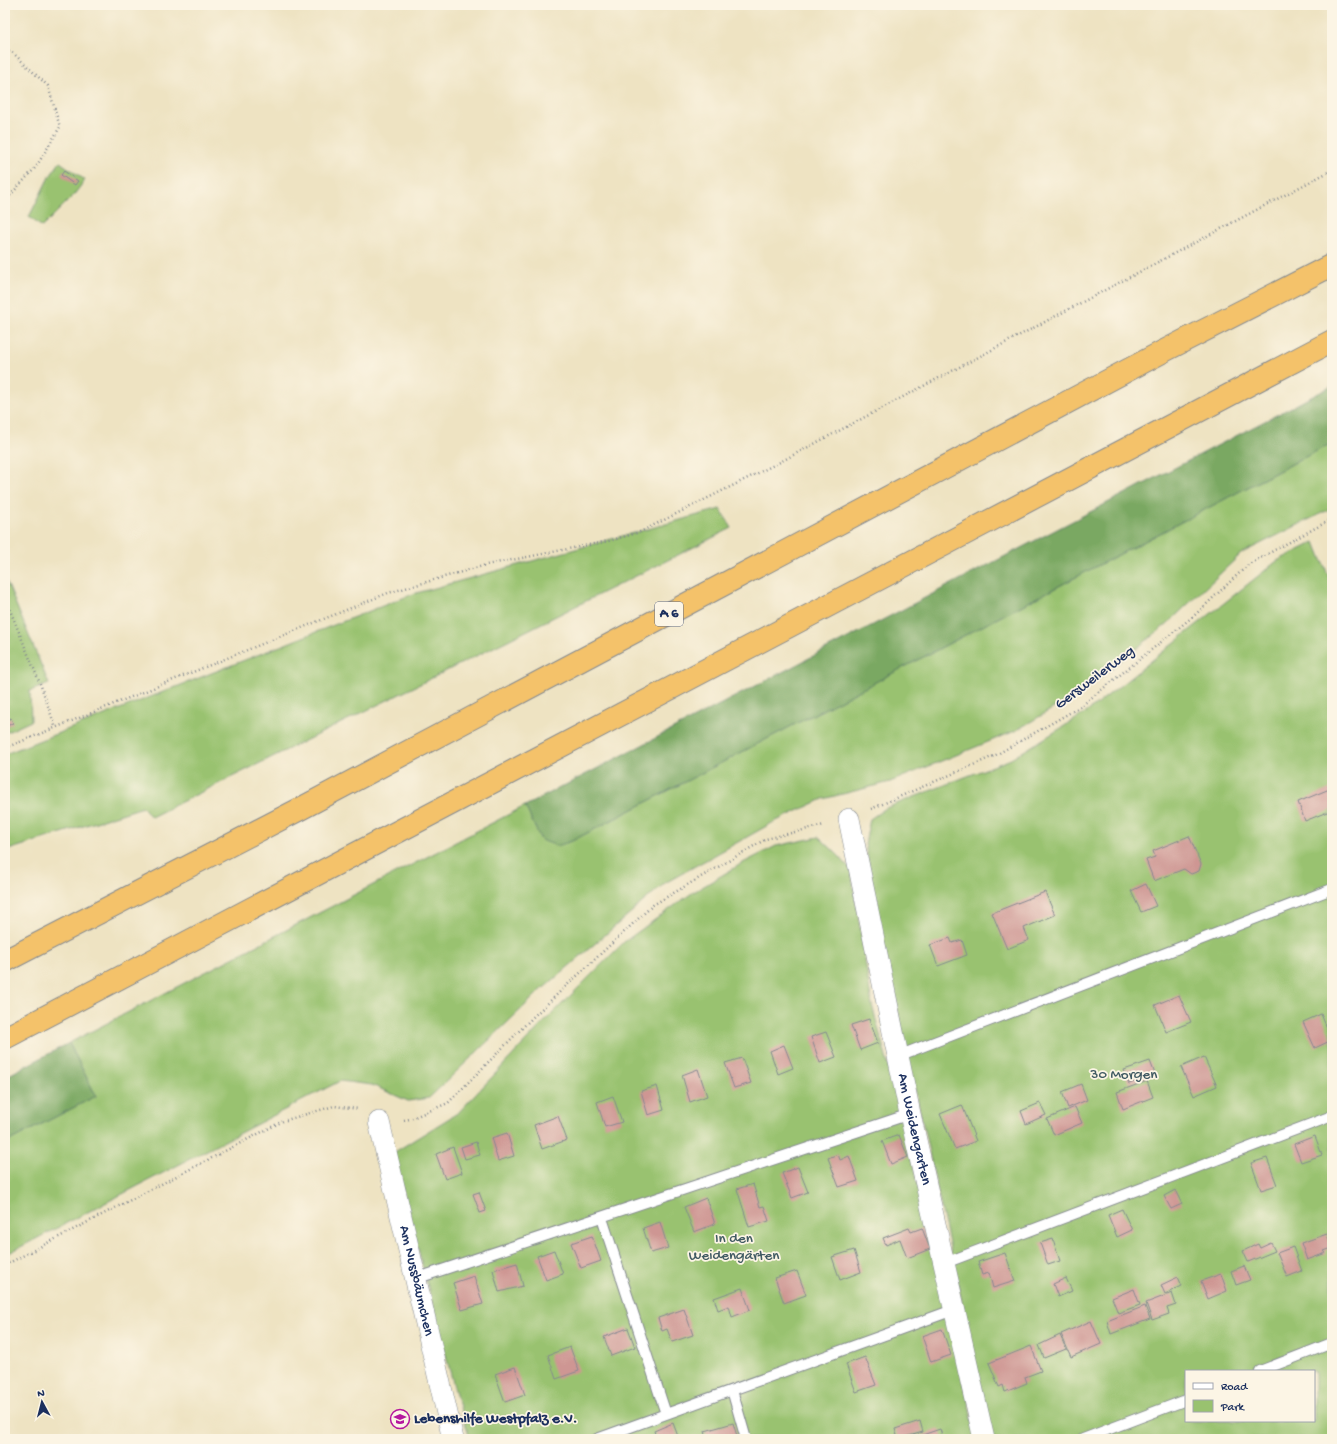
<svg xmlns="http://www.w3.org/2000/svg" width="1337" height="1444" viewBox="0 0 1337 1444" font-family="'Gochi Hand',sans-serif">
	<rect width="100%" height="100%" fill="#fcf5e5"/>
	<filter id="ink" filterUnits="userSpaceOnUse"><feTurbulence type="fractalNoise" baseFrequency=".025" numOctaves="2"/><feDisplacementMap in="SourceGraphic" scale="8" xChannelSelector="R" yChannelSelector="G"/><feConvolveMatrix kernelMatrix="1 2 1 2 8 2 1 2 1" color-interpolation-filters="sRGB"/></filter>
	<filter id="wash" filterUnits="userSpaceOnUse"><feTurbulence type="fractalNoise" baseFrequency=".012" numOctaves="4" result="noise"/><feDisplacementMap in="SourceGraphic" scale="16" xChannelSelector="R" yChannelSelector="G"/><feGaussianBlur stdDeviation="0.9" result="paint"/><feColorMatrix in="noise" values="0 0 0 0 0 0 0 0 0 0 0 0 0 0 0 0 0 1.4 0 .05"/><feComposite in="paint" operator="in"/></filter>
	<g filter="url(#wash)">
		<rect width="100%" height="100%" fill="#eee3c2"/>
		<path fill="#99c26f" stroke="#5a7866" fill-rule="evenodd" d="M60,162l25,18 -12,16 -31,31 -13,-10 19,-38z
			M1332,443v65l-90,45 -75,71 -81,65 -71,42 -125,51 -67,17 -51,24 -107,60 -127,110 -109,105 -21,3 -36,-16 -32,-4 -335,174v-112l91,-47 -27,-53 456,-237 16,34 31,1z
			M720,509l12,19 -314,157 -267,132 -8,-10 -138,44v-97l408,-160z
			M1315,542l17,43v854h-340l-109,-496 -18,-99 5,-25 16,-11 125,-49 76,-47 190,-151zM1186,1371h128v50h-128z
			M5,578l44,106 -19,7 1,30 -26,12z
			M819,837l19,18 13,15 21,135 30,112 75,322h-507l-14,-45 -63,-241 66,-41 86,-91 79,-79 68,-49 49,-29 35,-18z"/>
		<path fill="#7aa862" stroke="#4a6c60" d="M1332,386v57l-760,398 -15,5 -16,-6 -16,-34z
			M69,1043l27,53 -91,47v-66z"/>
		<g id="blocks">
			<path fill="#ce9693" d="M64,171l14,10 -3,4 -14,-10z
				M11,718l2,5 -8,4v-6z
				M1332,788v22l-27,11 -7,-19z
				M1189,836l12,28 -2,7 -8,3 -7,-5 -30,12 -8,-21 9,-3 -2,-6z
				M1146,884l10,22 -15,6 -10,-21z
				M1045,892l10,23 -31,13 5,12 -22,9 -15,-36z
				M950,938l2,5 10,-3 5,15 -29,11 -8,-21z
				M1179,995l12,27 -25,10 -11,-27z
				M1321,1014l11,26 -17,8 -12,-26z
				M869,1019l9,24 -18,7 -9,-25z
				M826,1032l10,25 -16,6 -9,-26z
				M784,1045l9,23 -15,6 -8,-23z
				M1204,1057l13,29 -23,10 -13,-29z
				M742,1058l9,25 -17,5 -9,-25z
				M1150,1061l5,13 -26,10 -5,-14z
				M698,1069l9,27 -17,6 -8,-27z
				M1147,1081l6,16 -30,12 -6,-17z
				M1081,1084l6,16 -19,8 -6,-16z
				M657,1086l7,24 -16,5 -7,-24z
				M613,1096l9,26 -17,5 -8,-25z
				M1040,1103l6,12 -20,9 -5,-13z
				M962,1105l14,36 -21,8 -15,-35z
				M1075,1107l7,16 -28,12 -7,-16z
				M558,1116l9,24 -25,9 -8,-24z
				M507,1133l7,23 -16,5 -7,-23z
				M899,1135l9,22 -17,7 -9,-23z
				M1315,1136l7,19 -21,7 -7,-18z
				M476,1142l4,13 -15,4 -4,-12z
				M453,1147l9,26 -17,6 -9,-25z
				M838,1154l2,6 9,-4 9,25 -19,6 -11,-29z
				M1267,1158l10,27 -16,5 -10,-27z
				M798,1167l10,25 -16,6 -10,-25z
				M753,1184l7,23 4,-1 5,15 -20,6 -12,-38z
				M1175,1190l7,14 -11,5 -7,-13z
				M479,1192l7,19 -6,2 -7,-19z
				M706,1198l9,26 -21,8 -10,-25z
				M1122,1209l10,21 -15,7 -9,-22z
				M660,1222l8,26 -17,5 -8,-25z
				M909,1228l2,4 11,-4 8,21 -23,9 -7,-19 -14,6 -3,-7z
				M1327,1234l5,14 -8,3 2,2 -19,7 -6,-17z
				M592,1236l9,25 -20,7 -10,-25z
				M1053,1239l7,22 -12,4 -8,-22z
				M1271,1243l4,8 -27,11 -5,-11 15,-7 2,4z
				M1293,1247l9,24 -15,6 -10,-24z
				M554,1250l9,24 -17,6 -9,-24z
				M854,1250l7,22 -21,8 -8,-23z
				M1005,1253l10,28 -22,7 -4,-15 -7,2 -4,-13z
				M517,1263l6,23 -24,6 -6,-22z
				M1244,1266l6,14 -14,5 -5,-14z
				M797,1271l9,24 -22,8 -9,-25z
				M1221,1274l6,17 -19,8 -7,-18z
				M474,1276l9,28 -21,6 -9,-27z
				M1178,1277l4,9 -17,8 -4,-9z
				M1066,1278l6,13 -14,6 -5,-13z
				M742,1288l8,22 -18,7 -3,-11 -11,4 -4,-12z
				M1134,1289l6,16 -22,8 -6,-15z
				M1172,1293l4,12 -9,3 2,6 -17,6 -6,-17z
				M1145,1306l5,13 -39,15 -4,-13z
				M684,1309l9,26 -21,7 -5,-13 -5,2 -4,-13z
				M1091,1321l10,23 -30,13 -10,-23z
				M628,1328l7,19 -24,9 -7,-19z
				M942,1329l9,26 -20,7 -9,-26z
				M1060,1335l6,14 -22,9 -5,-13z
				M1031,1346l10,25 -16,6 2,6 -22,9 -2,-7 -4,2 -10,-24z
				M570,1347l9,24 -23,8 -8,-24z
				M865,1357l11,28 -20,7 -10,-28z
				M515,1367l10,28 -20,7 -10,-28z
				M920,1421l3,11 -25,7 -3,-10z
				M673,1423l6,16h-22l-3,-8z
				M733,1423l5,16h-31l-2,-8z
				M940,1429l3,10h-32z"/>
		</g>
	</g>
	<g filter="url(#ink)">
		<use href="#blocks" fill-opacity="0" stroke="#848990" stroke-width="1"/>
		<g fill="none" stroke-linecap="round" stroke-linejoin="round">
			<g stroke="#848990" stroke-width="12">
				<path id="lane" d="M898,1056l434,-167
					M602,1218l64,196
					M945,1263l387,-147
					M415,1279l495,-165
					M1260,1371l72,-28
					M732,1390l14,49
					M597,1439l359,-130
					M1083,1439l103,-39"/>
			</g>
			<g stroke="#848990" stroke-width="22">
				<g id="street">
					<path id="s1" d="M849,819l61,295 74,325"/>
					<path id="s2" d="M379,1122l74,317"/>
				</g>
			</g>
			<g stroke="#848990" stroke-width="24">
				<path id="highway" d="M5,961l295,-152 862,-457 170,-87
					M5,1038l1327,-697"/>
			</g>
			<path stroke="#848990" stroke-width="2.5" stroke-dasharray="1 3" stroke-linecap="butt" d="M5,51h6l37,35 12,41 -24,40 -31,34
				M5,598l36,88 14,40
				M5,748l383,-155 98,-28 123,-24 31,-9 140,-70 552,-292
				M871,809l123,-53 86,-49 116,-93 53,-50 83,-45
				M404,1120l6,-1 38,-16 85,-86 120,-112 113,-66 58,-14
				M5,1265l278,-144 51,-15 25,3"/>
			<use href="#lane" stroke="#fff" stroke-width="10"/>
			<use href="#street" stroke="#fff" stroke-width="21"/>
			<use href="#highway" stroke="#f4c26a" stroke-width="22"/>
		</g>
	</g>
	<defs>
		<g id="school-ring" transform="scale(1)"><circle r="9.5" fill="#fcf5e5" stroke="#b5179e" stroke-width="1.5"/><path d="M0-5L7-2L0 1L-7-2ZM-4 1L0 2.5L4 1V4Q0 6-4 4Z" fill="#b5179e"/></g>
	</defs>
	<g fill-rule="evenodd">
		<use href="#school-ring" x="400" y="1419"/>
	</g>
	<g text-anchor="middle" dominant-baseline="central" stroke-width="3.5" stroke-linejoin="round" paint-order="stroke">
		<rect fill="#fcf5e5" stroke="#5e6a86" stroke-width="1" x="655" y="602" width="28" height="24" rx="3"/>
		<g font-size="14" font-weight="bold" fill="#1b2f5e">
			<text x="669" y="614">A 6</text>
		</g>
		<g font-size="15" fill="#1b2f5e" stroke="#fcf5e5">
			<text transform="translate(1095 678) rotate(-37)">Gersweilerweg</text>
			<text stroke="none"><textPath href="#s1" startOffset="317">Am Weidengarten</textPath></text>
			<text stroke="none"><textPath href="#s2" startOffset="163">Am Nussbäumchen</textPath></text>
		</g>
		<g font-size="15" fill="#415b63" stroke="#fcf5e5">
			<text x="1124" y="1075">30 Morgen</text>
			<text x="734" y="1239">In den<tspan x="734" dy="17">Weidengärten</tspan></text>
		</g>
		<g font-size="15" font-weight="bold" fill="#1b2f5e" stroke="#fcf5e5" text-anchor="start">
			<text x="414" y="1419">Lebenshilfe Westpfalz e.V.</text>
		</g>
	</g>
	<rect width="1337" height="1444" fill="none" stroke="#fcf5e5" stroke-width="20"/>
	<rect x="1185" y="1370" width="130" height="52" fill="#fcf5e5" stroke="#a2a6af"/>
	<rect x="1193" y="1383" width="20" height="6" fill="#ffffff" stroke="#a2a6af"/>
	<text x="1221" y="1390" font-size="12" fill="#1b2f5e">Road</text>
	<rect x="1193" y="1400" width="20" height="12" fill="#99c26f" stroke="#a2a6af"/>
	<text x="1221" y="1410" font-size="12" fill="#1b2f5e">Park</text>
	<g transform="translate(42 1402) rotate(353)" stroke="#fcf5e5" stroke-width="3" paint-order="stroke">
	<path d="M0-3L7 15L0 10L-7 15Z" fill="#1b2f5e"/>
	<text y="-6" font-size="11" font-weight="bold" text-anchor="middle" fill="#1b2f5e">N</text>
	</g>
</svg>
